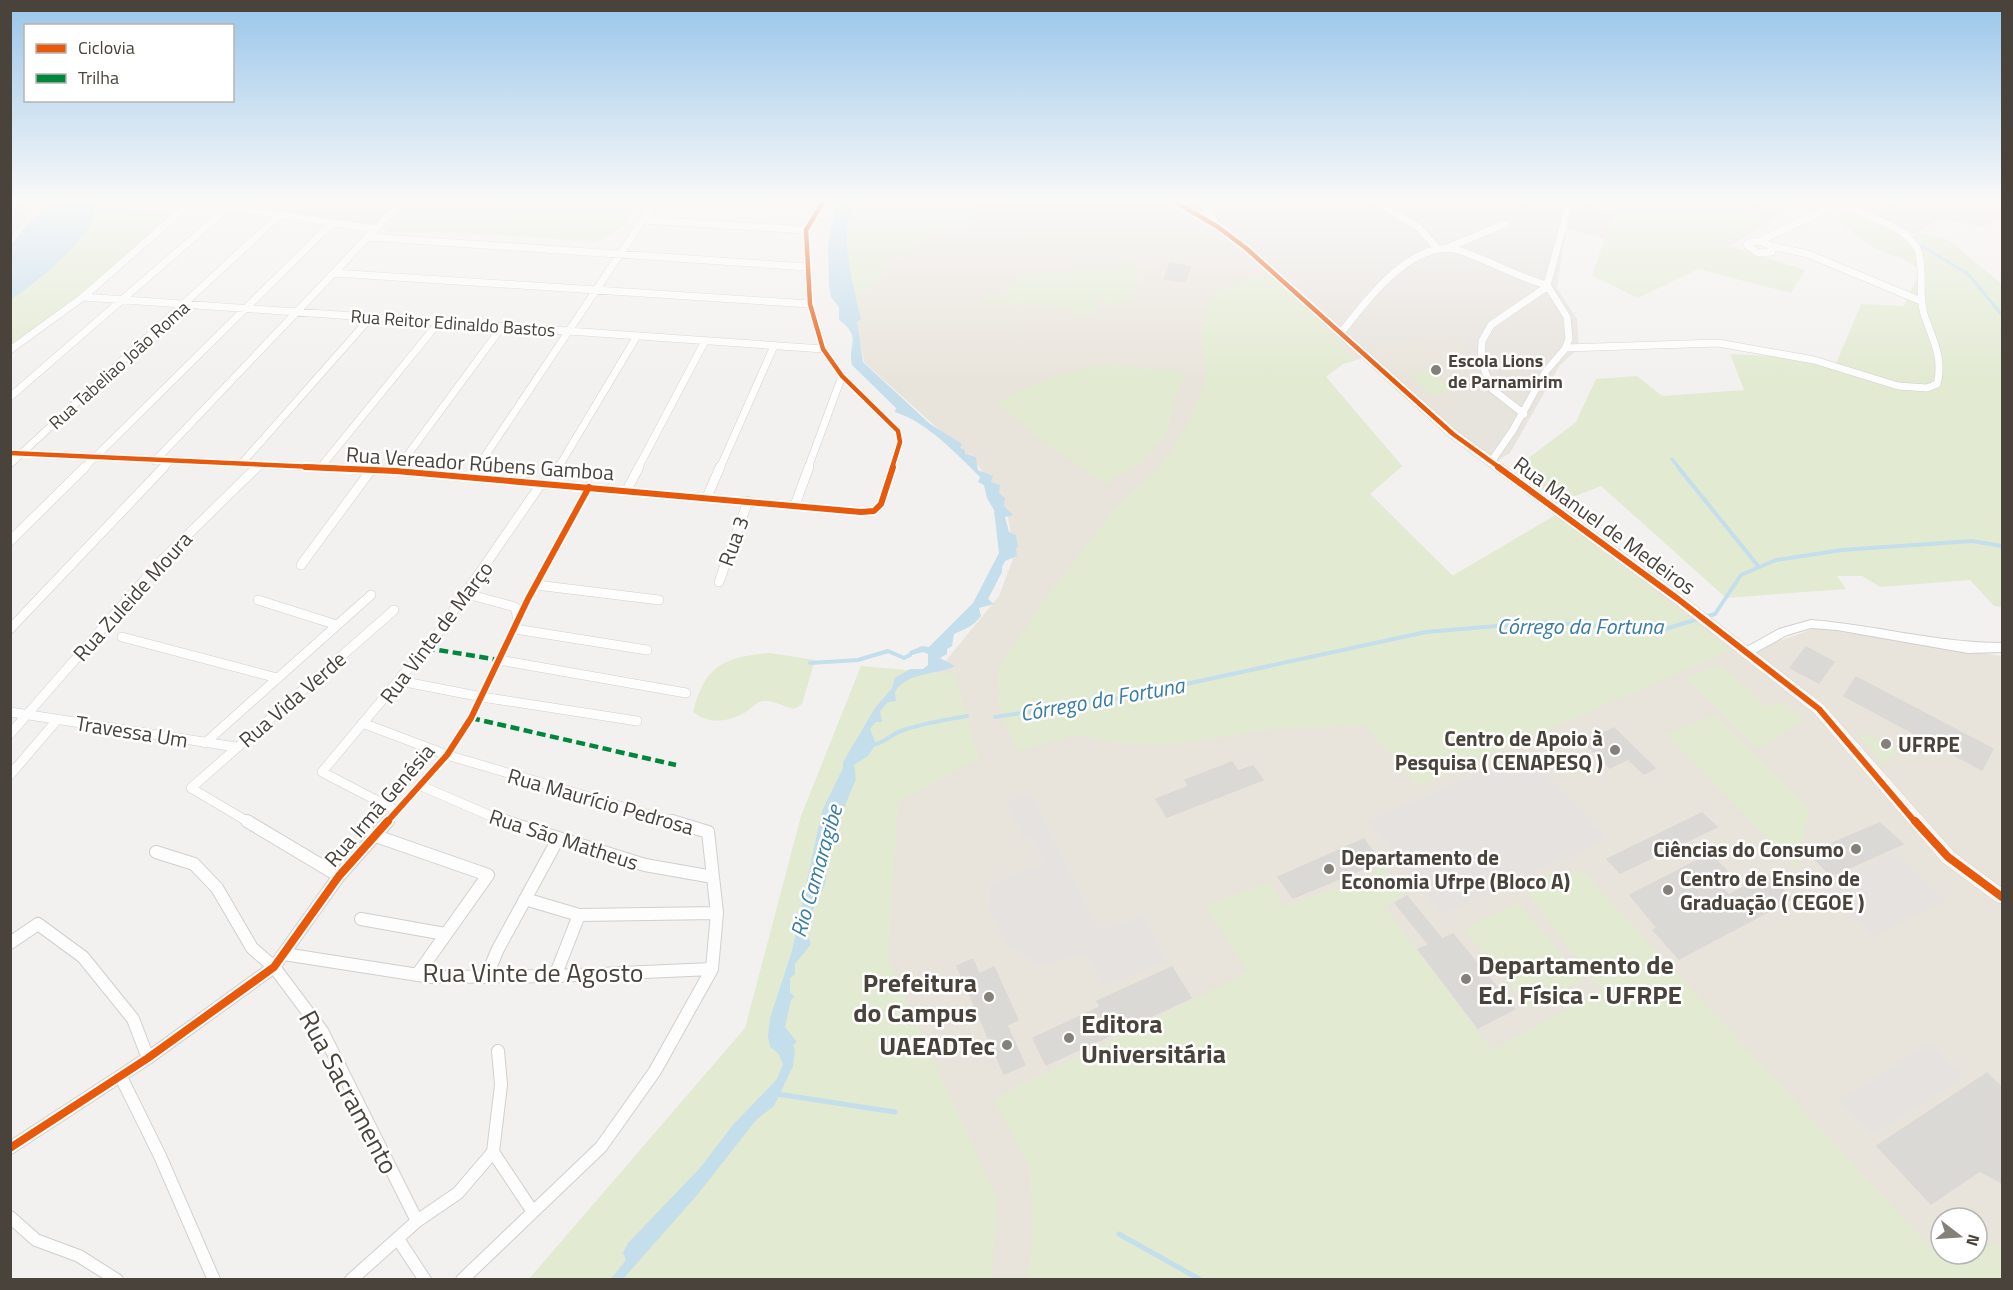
<svg xmlns="http://www.w3.org/2000/svg" width="2013" height="1290" viewBox="0 0 2013 1290" font-family="'Titillium Web',sans-serif">
	<rect width="100%" height="100%" fill="#f3f1ef"/>
	<path fill="#e7e3dd" d="M22,199h19l-30,39 -1,-33z
		M121,199h279l-25,25 -43,-3 -102,-16z
		M1171,199h627l-28,21 -84,55 -69,-33 -51,-13 -9,59 20,31 2,29 -19,17 -50,88 -16,10 -153,-130 -116,-107z
		M1825,199h177v20l-20,8 -41,-9 -26,16 -69,-27 3,-3z"/>
	<path fill="#e9e4db" fill-rule="evenodd" d="M853,199h317l48,28 149,130 -24,7 -17,13 76,89 -32,28 83,82 108,-64 186,140 69,-24 186,28v623l-1374,1 287,-582 84,-102 15,-40 -7,-45 -29,-46 -114,-103 -19,-98v-51zM1941,1218h36v36h-36z
		M1446,332l36,33v10l-23,13 -2,19 -20,7 -67,-64z"/>
	<path fill="#e2ead2" d="M100,199l38,1 -13,10 52,2 -105,94 -61,40v-46l25,-20 42,-39 16,-26z
		M416,199h226l-21,29 -25,14 -135,-10h-76z
		M858,199h166v2l-28,-2 -26,8 5,16 -31,5 -52,31 -18,28 -20,9c-6,-30 -12,-70 4,-97z
		M1581,199h179l-17,10 27,11 -47,24 82,26 -14,23 -93,-24 -60,29 -46,-22 20,-60z
		M1847,212l67,24 5,-4 28,7 55,45v323l-8,-1 -24,-26 -90,7 -18,-11h-25l9,13 -120,9 -125,-112 -41,16 -46,-33 62,-47 20,-43 41,-3 25,20 82,-6 -14,-36 40,2 65,10 26,-62 43,2 15,-32 -1,-6 -13,-8 -32,-12 -32,-24 -1,-5z
		M1123,257l11,3 6,5 -4,21 -10,17 -15,2 -13,-9 -4,10 3,7 -18,6 -8,-12 -91,-5 4,-4 22,-3 15,-19 23,-4 20,2 10,-4 42,1z
		M1275,275l80,85 -13,4 -16,13 76,89 -32,28 82,82 104,-61 175,135 -313,136 -52,-60 -88,2 -105,17 -62,-2 -34,-8 -59,16 -19,-42 -1,-40 46,-68 69,-90 48,-45 27,-42 18,-47 -5,-42 7,-29 11,-16 32,-12z
		M1101,364l85,8 -11,26 -9,37 -24,26 -37,23 -67,-47 -41,-35 57,-26z
		M1430,369l22,21 -20,6 -22,-22z
		M770,653l45,7 -13,44 -8,5c-9,-2 -19,-8 -28,-8 -10,0 -13,7 -20,11 -18,10 -36,13 -53,0 12,-47 31,-55 77,-59z
		M1721,665l46,42 17,-5 20,18 -46,29 -72,-72z
		M861,666l93,8 25,84 -81,44 -10,158 110,241 -7,78 -463,1 217,-252 56,-212z
		M1715,715l95,95 -14,58 -130,-134z
		M1864,733l36,17 -17,14 -23,-28z
		M1383,866l23,28 -22,13 108,143 110,-59 -84,-111 64,-9 350,378 9,-1v6h36v-8l25,-1v34h-974l5,-54 -4,-59 -36,-67 255,-127 -42,-66 64,-24 13,25 79,-28z
		M1518,903l65,77 -54,28 -65,-79z"/>
	<path fill="#e5e2e0" d="M1526,752l82,86 -167,77 -73,-94z
		M1032,793l67,138 45,-17 24,46 -64,27 -19,-34 -44,14 -32,-21 -20,-34 1,-28 54,-21 -13,-26 -8,2 -17,-37z
		M1895,852l51,48 -75,37 -50,-50z
		M1930,1042l34,36 -93,58 -32,-35z"/>
	<path fill="#c4deec" d="M61,199h39c-7,8 -6,21 -12,30 -19,27 -51,52 -77,71v-55l19,-24z
		M837,199h15c-19,11 -3,40 -7,53 -5,15 -9,20 -3,36l7,3 9,36 5,35 67,62 32,20 -2,4 5,2v4l11,3 2,13 15,6 -2,6 9,3 -1,8 6,5 -1,8 9,9 -8,2 4,15 7,3 2,12 -2,1 1,8 -12,5 -3,6v5l-14,27 6,5 -15,4 2,8c-8,11 -17,13 -27,18l-2,12 -5,3v5l-7,4 15,8c-19,10 -48,5 -60,26l1,9 -8,1 -8,9 2,11h-6l-6,7 6,15 -8,12 -14,9 2,14 -23,55 -8,50 -12,26v11l-8,8 6,15 -16,20v10l-5,4v15l5,3 -4,4 -6,27 12,15 -4,3 2,5 -2,16 -19,40 -18,14 -58,74 -75,85h-12l15,-19 -3,-7 5,-10 72,-75 32,-42 45,-47 6,-15 -5,-11 -8,-6 -2,-11 2,-18 22,-67 30,-140 21,-43v-6l32,-54 17,-20 3,-10 15,-9h13l5,-4v-11l-5,-2 -15,4 2,-5 12,-5 7,1 44,-44 26,-50 -5,-43 -7,-12 -3,-13 -6,-3 2,-5c-22,-22 -53,-55 -85,-65l1,-4 -44,-43c-5,-20 11,-28 -13,-45v-13l-8,-10 -2,-12 -1,-40z"/>
	<g fill="none" stroke-linecap="round" stroke-linejoin="round">
		<path stroke="#c4deec" stroke-width="3" d="M1873,217l33,-18
			M1922,246l46,28 34,41
			M1672,459l7,9"/>
		<path stroke="#c4deec" stroke-width="4" d="M1678,467l81,100
			M1705,617l10,-3 26,-39 35,-15 66,-10 130,-9 30,5
			M810,663l48,-3 30,-9 16,7 6,-3
			M995,717l131,-20 300,-65 117,-10 119,8 36,-11
			M872,745c13,-2 18,-10 29,-14 21,-8 44,-11 66,-15"/>
		<path stroke="#c4deec" stroke-width="5" d="M777,1094l118,18
			M1119,1234l82,46"/>
		<path fill="#c4deec" fill-rule="evenodd" d="M840,199h14c-16,35 -1,85 7,120l-8,5 -8,-5c-7,-36 -21,-86 -5,-120z"/>
	</g>
	<path fill="#dbd9d6" stroke="#dbd8d5" stroke-width="1.5" d="M1170,263l21,4 -6,15 -21,-3z
		M1806,647l28,15 -15,21 -29,-15z
		M1856,677l137,72 -11,21 -138,-74z
		M1614,728l41,40 -11,6 -16,-15 -18,9 -26,-26z
		M1232,762l6,9 15,-5 10,14 -96,37 -11,-18 33,-13 -4,-6z
		M1702,813l15,14 -97,46 -13,-14z
		M1880,823l23,21 -72,32 -22,-23z
		M1364,839l16,23 -87,36 -15,-21z
		M1710,854l18,18 -14,7 15,16 38,-20 25,24 -113,60 -26,-29 4,-2 -27,-33z
		M1407,896l35,43 11,-5 62,75 -37,19 -60,-79 11,-4 -34,-42z
		M973,959l6,15 15,-7 24,53 -11,5 18,40 -21,9 -47,-108z
		M1172,967l19,31 -145,67 -13,-27 67,-31 -3,-6z
		M1987,1073l15,15v95l-22,-12 -49,33 -54,-58z"/>
	<g fill="none" stroke-linecap="round" stroke-linejoin="round">
		<g stroke="#d1cfcc" stroke-width="8">
			<path id="minor-far2" d="M825,199l-19,31 4,74 13,45 19,27 56,55 2,11 -8,26
				M1199,199l19,28
				M1372,199l46,28 20,22
				M10,203l8,-4
				M643,220l163,10
				M368,237l439,30
				M1760,241l88,-42
				M1760,241l11,5 1,6 -14,1 -11,-8 2,-3z
				M1771,246l37,8 113,47
				M1449,247l56,-23
				M334,273l476,31
				M1547,285l23,-83
				M83,297l740,52
				M1341,333c24,-31 73,-98 120,-82 29,10 56,26 86,34
				M1566,348l152,-5 96,17 84,26 29,2 10,-4c7,-26 -5,-46 -13,-70 -6,-20 0,-40 -5,-60 -8,-31 -73,-45 -101,-55
				M10,350l73,-53 106,-93 40,3 146,22
				M10,397l219,-190
				M1524,414l-32,-25 -11,-28 1,-20 9,-16 57,-39
				M10,453l327,15
				M155,461l249,-262
				M1491,462l22,-32 33,-59 19,-22 4,-10 -2,-22 -20,-32
				M242,463l129,-146
				M10,464l270,-249
				M84,468l247,-244
				M163,468l6,-6
				M256,468l4,-4
				M320,468l119,-146
				M398,468l104,-141
				M477,468l180,-269
				M558,468l79,-132
				M638,468l67,-127
				M720,468l54,-122
				M808,468l34,-92"/>
		</g>
		<g stroke="#d1cfcc" stroke-width="10">
			<path id="minor-far1" d="M305,467l91,4 465,41 13,-1 7,-7 12,-37
				M396,471l3,-4
				M471,478l7,-11
				M549,484l10,-17
				M627,490l12,-23
				M707,497l13,-30
				M795,505l14,-38
				M10,541l75,-74
				M301,565l70,-95
				M719,582l29,-81
				M536,585l123,15
				M467,594l48,13 3,12
				M258,600l79,25
				M10,629l154,-162
				M515,629l132,21
				M122,637l155,41
				M499,660l187,33
				M400,681l82,16 155,24
				M10,712l226,35
				M365,724l82,31 230,68
				M10,734l152,-174 95,-93
				M205,743l166,-148
				M10,775l48,-56
				M419,785l88,38
				M395,810l-73,-38 116,-139 103,-149
				M250,823l-59,-35 203,-178
				M386,823l61,-68 24,-37 57,-119 61,-112"/>
		</g>
		<g stroke="#d1cfcc" stroke-width="14">
			<path id="minor" d="M247,821l92,55
				M504,821l141,44 68,12
				M373,835l115,40 -71,100
				M156,852l38,12 23,24 35,60 22,19 48,64 95,190
				M525,899l54,16
				M361,919l84,15
				M10,943l28,-19 45,33 50,62 15,39
				M284,954l147,23 124,-1 157,-7
				M555,976l24,-61 138,-2
				M486,977l12,-28 60,-110
				M121,1077l39,79 54,124
				M10,1148l138,-90 126,-91 65,-91 49,-55
				M493,1152l40,60 68,-65 54,-76 57,-102 5,-56 -9,-81 -36,-11
				M10,1217l26,23 43,16 38,24
				M398,1239l27,41
				M351,1280l66,-59 41,-28 35,-41 8,-67 -3,-34
				M462,1280l71,-68"/>
		</g>
		<g stroke="#d1cfcc" stroke-width="2">
			<path id="tertiary" d="M1811,620c64,5 127,23 191,23v9l-34,1 -131,-23 -26,-2 -24,7 -36,20h-8l-2,-3 2,-3 36,-20z"/>
		</g>
		<g stroke="#d2cdc6" stroke-width="1">
			<path id="secondary" d="M1166,199c23,0 65,33 84,48l207,184 226,165 141,109 130,147 48,36v16l-6,-2 -54,-40 -128,-149 -141,-111 -224,-165 -205,-186 -29,-22z"/>
		</g>
		<use href="#minor-far2" stroke="#fdfdfd" stroke-width="7"/>
		<use href="#minor-far1" stroke="#fdfdfd" stroke-width="9"/>
		<use href="#minor" stroke="#fdfdfd" stroke-width="12"/>
		<use href="#tertiary" fill="#fdfdfd" fill-rule="evenodd"/>
		<use href="#secondary" fill="#f7f5f2" fill-rule="evenodd"/>
		<path stroke="#00873e" stroke-width="4.5" stroke-dasharray="9 4.5" stroke-linecap="butt" d="M426,648l73,12
			M471,718l205,47"/>
		<g stroke="#fff" stroke-width="8">
			<path id="cycleway-far2" d="M825,199l-19,31 4,74 13,45 19,27 56,55 2,11 -8,26
				M1170,199l48,28 29,22 206,185 47,34
				M10,453l327,15"/>
		</g>
		<g stroke="#fff" stroke-width="10">
			<path id="cycleway-far1" d="M305,467l91,4 465,41 13,-1 7,-7 12,-37
				M1498,467l180,132 141,110 97,114
				M386,823l61,-68 24,-37 57,-119 61,-112"/>
		</g>
		<g stroke="#fff" stroke-width="11">
			<path id="cycleway" d="M1915,821l33,36 54,40
				M10,1148l138,-90 126,-91 65,-91 49,-55"/>
		</g>
		<use href="#cycleway-far2" stroke="#e8590c" stroke-width="4.5"/>
		<use href="#cycleway-far1" stroke="#e8590c" stroke-width="6"/>
		<use href="#cycleway" stroke="#e8590c" stroke-width="8"/>
	</g>
	<linearGradient id="sky" x2="0" y2="1"><stop stop-color="#99c5ea"/><stop offset="0.53" stop-color="#faf9f8"/><stop offset="1" stop-color="#faf9f8" stop-opacity="0"/></linearGradient>
	<rect width="2013" height="379" fill="url(#sky)"/>
	<g fill="#84807a" stroke="#fff" stroke-width="2">
		<circle cx="1436" cy="370" r="6"/>
		<circle cx="1886" cy="744" r="6"/>
		<circle cx="1615" cy="750" r="6"/>
		<circle cx="1856" cy="849" r="6"/>
		<circle cx="1329" cy="869" r="6"/>
		<circle cx="1668" cy="890" r="6"/>
		<circle cx="1466" cy="979" r="6"/>
		<circle cx="989" cy="997" r="6"/>
		<circle cx="1069" cy="1038" r="6"/>
		<circle cx="1007" cy="1045" r="6"/>
	</g>
	<g text-anchor="middle" dominant-baseline="central" stroke-width="5" stroke-linejoin="round" paint-order="stroke">
		<g font-size="18" fill="#49433b" stroke="#fff">
			<text transform="translate(453 323) rotate(4)">Rua Reitor Edinaldo Bastos</text>
			<text transform="translate(119 365) rotate(-42)">Rua Tabeliao João Roma</text>
		</g>
		<g font-size="18" font-weight="bold" fill="#49433b" stroke="#fff" text-anchor="start">
			<text x="1448" y="360">Escola Lions<tspan x="1448" dy="21">de Parnamirim</tspan></text>
		</g>
		<g font-size="21" fill="#49433b" stroke="#fff">
			<text transform="translate(480 463) rotate(4)">Rua Vereador Rúbens Gamboa</text>
			<text transform="translate(1605 525) rotate(36)">Rua Manuel de Medeiros</text>
			<text transform="translate(733 541) rotate(-70)">Rua 3</text>
			<text transform="translate(132 596) rotate(-48)">Rua Zuleide Moura</text>
			<text transform="translate(436 632) rotate(-53)">Rua Vinte de Março</text>
			<text transform="translate(292 699) rotate(-41)">Rua Vida Verde</text>
			<text transform="translate(132 731) rotate(9)">Travessa Um</text>
			<text transform="translate(601 801) rotate(16)">Rua Maurício Pedrosa</text>
			<text transform="translate(379 805) rotate(-49)">Rua Irmã Genésia</text>
			<text transform="translate(564 839) rotate(18)">Rua São Matheus</text>
		</g>
		<g font-size="21" font-weight="bold" fill="#49433b" stroke="#fff" text-anchor="start">
			<text x="1603" y="738" text-anchor="end">Centro de Apoio à<tspan x="1603" dy="24">Pesquisa ( CENAPESQ )</tspan></text>
			<text x="1898" y="744">UFRPE</text>
			<text x="1844" y="849" text-anchor="end">Ciências do Consumo</text>
			<text x="1341" y="857">Departamento de<tspan x="1341" dy="24">Economia Ufrpe (Bloco A)</tspan></text>
			<text x="1680" y="878">Centro de Ensino de<tspan x="1680" dy="24">Graduação ( CEGOE )</tspan></text>
		</g>
		<g font-size="22" font-style="italic" fill="#3a7da5" stroke="#fff">
			<text x="1580" y="626">Córrego da Fortuna</text>
			<text transform="translate(1102 699) rotate(-10)">Córrego da Fortuna</text>
			<text transform="translate(816 871) rotate(-74)">Rio Camaragibe</text>
		</g>
		<g font-size="26" font-weight="bold" fill="#49433b" stroke="#fff" text-anchor="start">
			<text x="1478" y="964">Departamento de<tspan x="1478" dy="30">Ed. Física - UFRPE</tspan></text>
			<text x="977" y="982" text-anchor="end">Prefeitura<tspan x="977" dy="30">do Campus</tspan></text>
			<text x="1081" y="1023">Editora<tspan x="1081" dy="30">Universitária</tspan></text>
			<text x="995" y="1045" text-anchor="end">UAEADTec</text>
		</g>
		<g font-size="26" fill="#49433b" stroke="#fff">
			<text x="533" y="972">Rua Vinte de Agosto</text>
			<text transform="translate(349 1092) rotate(62)">Rua Sacramento</text>
		</g>
	</g>
	<rect width="2013" height="1290" fill="none" stroke="#49433b" stroke-width="24"/>
	<rect x="24" y="24" width="210" height="78" fill="#ffffff" stroke="#b6b4b1" stroke-width="1.5"/>
	<rect x="36" y="44" width="30" height="9" fill="#e8590c" stroke="#b6b4b1" stroke-width="1.5"/>
	<text x="78" y="54" font-size="18" fill="#49433b">Ciclovia</text>
	<rect x="36" y="74" width="30" height="9" fill="#00873e" stroke="#b6b4b1" stroke-width="1.5"/>
	<text x="78" y="84" font-size="18" fill="#49433b">Trilha</text>
	<g transform="translate(1959 1236) rotate(107)"><circle r="28" fill="#ffffff" stroke="#b6b4b1" stroke-width="1.5"/>
	<path d="M0-4.5L10 22L0 15L-10 22Z" fill="#84807a"/>
	<text y="-9" font-size="16" font-weight="bold" text-anchor="middle" fill="#49433b">N</text>
	</g>
</svg>
